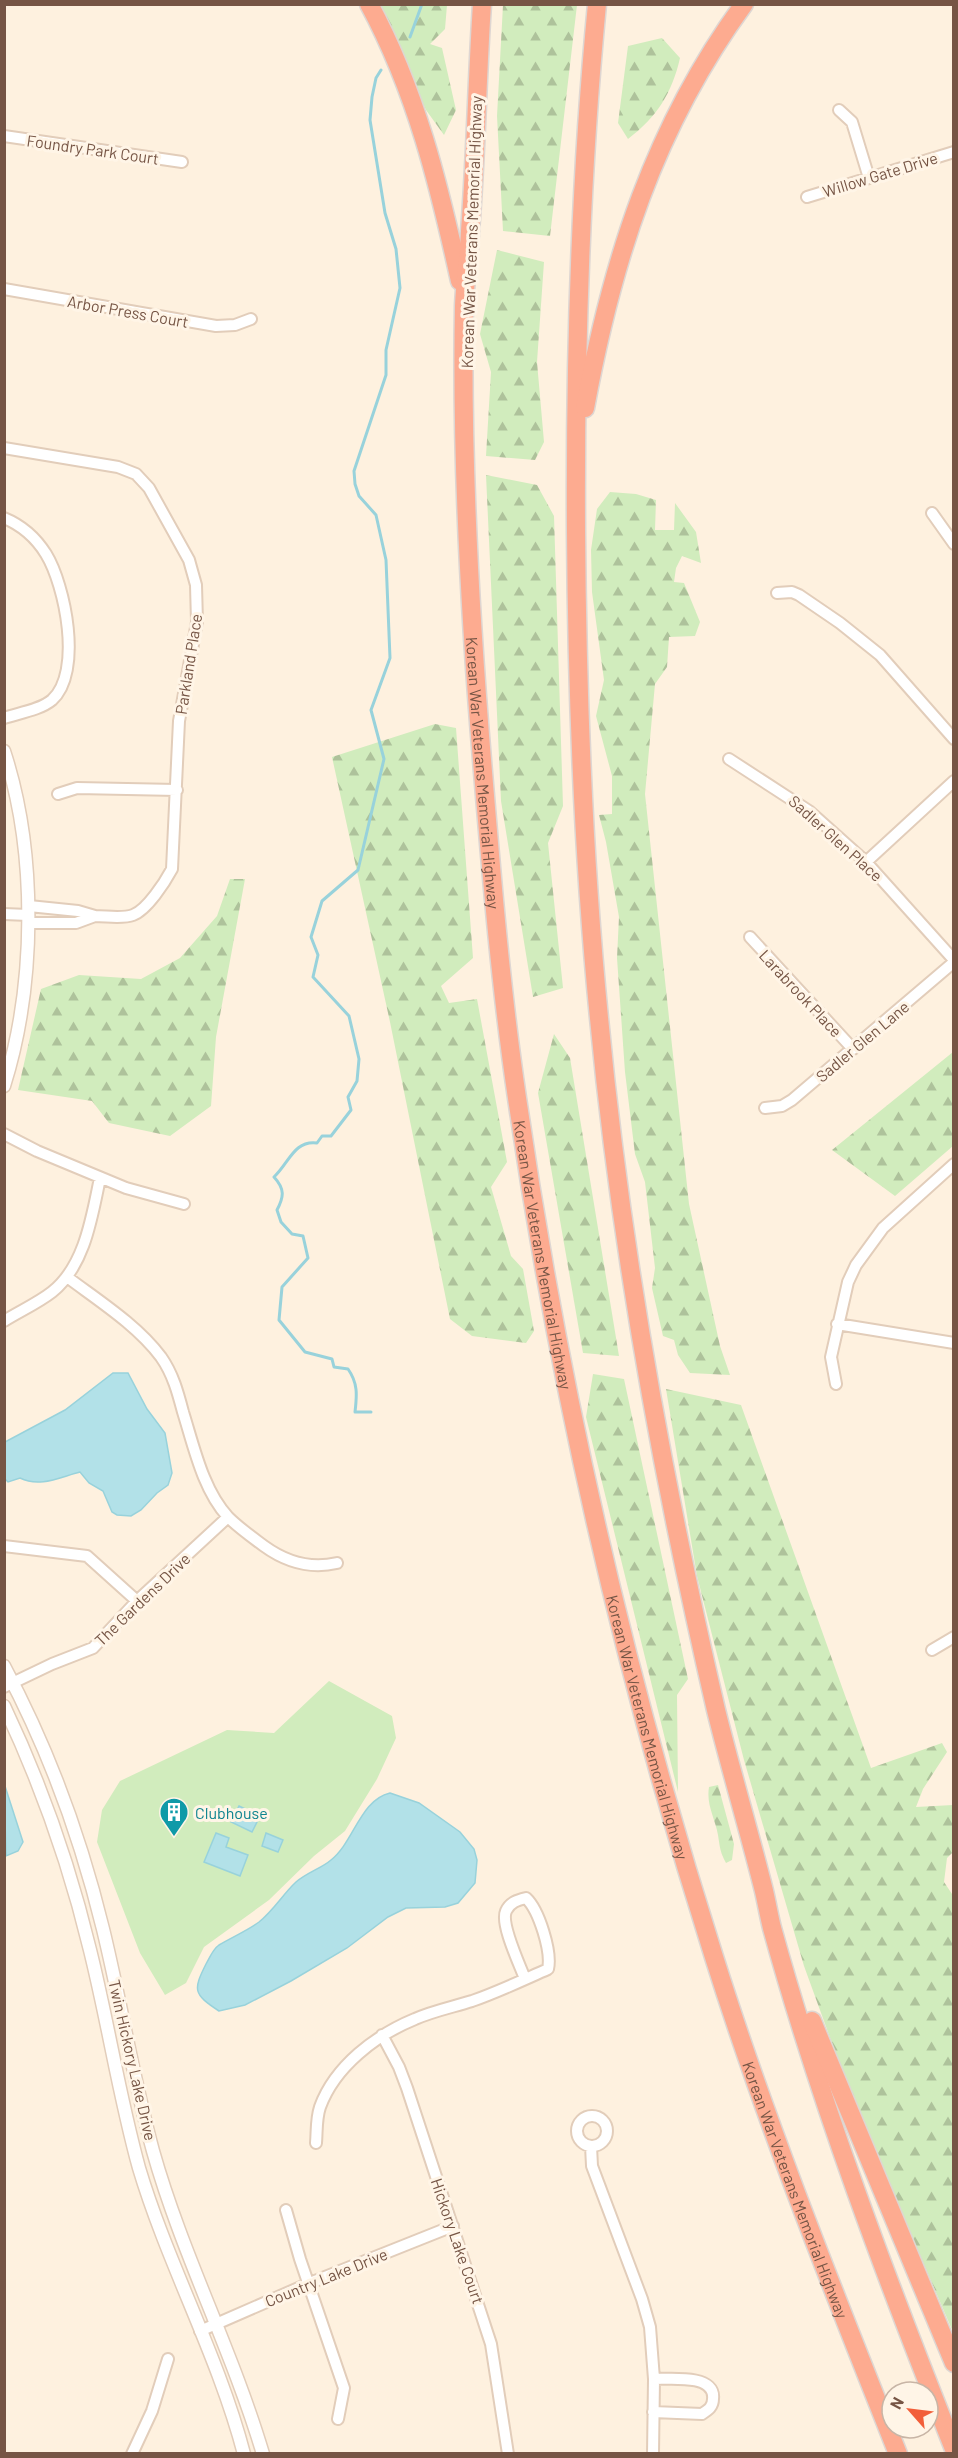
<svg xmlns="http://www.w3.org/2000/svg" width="958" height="2458" viewBox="0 0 958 2458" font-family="Barlow,sans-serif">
	<defs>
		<pattern id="forest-firs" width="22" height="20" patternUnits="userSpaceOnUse" patternTransform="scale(1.5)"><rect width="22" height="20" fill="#d1ecbd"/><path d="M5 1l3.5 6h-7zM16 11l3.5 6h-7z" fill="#aec29b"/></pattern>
	</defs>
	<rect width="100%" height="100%" fill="#fef1df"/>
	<path fill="#d1ecbd" d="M329,1681l63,35 4,22 -19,41 -32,52 -31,25 -45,44 -65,47 -18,36 -21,12 -25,-42 -43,-111 5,-32 18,-29 107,-51 47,3z"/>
	<path fill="url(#forest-firs)" d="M377,5h70l-2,24 -15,15 12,4 14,62 -12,25 -18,-25z
		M503,5h74l-27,231 -47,-5 -6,-115z
		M662,38l18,20c-8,35 -23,59 -52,81l-10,-16 10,-77z
		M497,250l47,12 -7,100 7,80 -9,18 -49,-4 5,-84 -11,-38z
		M486,475l51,10 17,31 9,290 -15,37 15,145 -30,9 -32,-196z
		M610,492l26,2 20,6 -1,30h19l1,-27 21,29 5,31 -19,-7 -6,12 -2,14 10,1 16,39 -5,14 -26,1 -2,30 -12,17 -10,110 44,410 31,142 10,29 -40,-2 -12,-18 -4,-15 -11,-4 -11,-48 3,-20 -10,-86 -10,-28 -10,-82 -8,-114 2,-41 -13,-75 -7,-27 13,-1v-38l-16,-60 8,-36 -12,-88 -1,-42 6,-41z
		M435,724l21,4 17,230 -32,28 8,17 28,-4 30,163 -16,25 20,69 12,13 11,62 -8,12 -54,-7 -22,-17 -60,-297 -58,-265z
		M230,879h15l-29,158 -5,69 -41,30 -61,-13 -17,-22 -74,-11 23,-101 38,-14 62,4 39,-21 37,-42z
		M554,1034l16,24 49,298 -36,-3 -45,-260z
		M953,1052v94l-58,50 -63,-46z
		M593,1374l31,5 64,300 -11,16 1,97 -92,-375z
		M666,1389l75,16 130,363 71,-25 5,9 -24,37 -7,18 37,-2v47l-6,6 -3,24 10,15 -1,435 -104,-242 -45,-124 -60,-206 -47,-184z
		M718,1785l16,59 -2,16 -6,3c-6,-11 -6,-15 -8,-28 -3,-17 -12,-30 -9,-48z"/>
	<path fill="#b2e1e8" stroke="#98d2db" stroke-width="1.5" d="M113,1373h15l19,36 18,24 7,40 -4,12 -11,8 -16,17 -10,6 -14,-1 -5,-3 -9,-21 -14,-8 -9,-11c-20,5 -40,16 -60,6l-12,4 -3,-3v-37l60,-32z
		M4,1783l19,59 -5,9 -12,5z
		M390,1793l29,10 41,29 14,17 3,11 -2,23 -17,20 -13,4 -39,1 -18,9 -41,31 -56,33 -46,24 -26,6c-26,-17 -26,-21 -13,-47 4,-7 7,-15 13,-19 13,-8 28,-14 40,-23 15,-12 24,-28 37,-40 12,-10 26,-14 35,-22 23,-18 29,-60 59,-67z
		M239,1806l21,10 -8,16 -21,-10z
		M216,1833l13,5 -3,9 22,8 -8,21 -36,-14z
		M266,1833l17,7 -5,12 -16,-6z"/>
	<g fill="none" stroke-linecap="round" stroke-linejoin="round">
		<path stroke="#98d2db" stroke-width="3" d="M410,37l12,-33
			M371,1412h-16c2,-17 3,-29 -7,-43l-14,-2 -2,-8 -27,-7 -26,-32 3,-33 26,-29 -5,-22 -11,-2 -11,-12 -4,-12c7,-13 8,-21 -3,-33 15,-14 20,-37 43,-34l5,-7h9l20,-26 -3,-13 9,-16 2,-22 -10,-43 -36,-39 5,-22 -7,-18 11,-36 36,-31 26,-111 -13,-49 19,-52 -4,-98 -10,-45 -17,-19 -4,-12 -1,-13 32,-96v-25l14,-62 -4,-39 -11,-36 -15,-93 2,-23 4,-19 5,-8"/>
		<g stroke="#e2cdba" stroke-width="14">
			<path id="minor" d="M839,110l13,12 17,56
				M4,136l178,26
				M807,197l147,-45
				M4,289l212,37 19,-1 16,-6
				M4,448l114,19 18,7 13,14 40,72 7,25 1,37 -18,99 -7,148c-7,13 -25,41 -39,46 -11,4 -26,1 -38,1
				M932,513l22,31
				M4,518c17,7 32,20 42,36 19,31 37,118 6,146 -12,10 -33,13 -48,18
				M777,593l15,-1 7,3 41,28 40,32 74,84
				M729,759l80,52 57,51 88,98
				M58,794l19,-6 100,2
				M866,862l88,-81
				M4,914l24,1
				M28,923h48l19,-7 -17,-5 -49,-5
				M750,937l103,112
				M765,1108l17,-2 10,-6 162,-138
				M4,1134l33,17 89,37 58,16
				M67,1277c32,24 70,48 94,80 12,17 17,36 22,55 11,35 20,78 45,105 11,11 24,20 36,29 22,16 47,23 73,17
				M4,1321c16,-10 34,-18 48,-29 33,-26 40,-76 48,-114
				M837,1324l117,19
				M836,1384l-5,-27 17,-75 8,-17 27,-37 71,-64
				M4,1546l83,10 50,45
				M932,1650l22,-13
				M4,1687l48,-23 41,-16 44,-47 91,-84
				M382,2035l17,32 8,21 84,256 17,110
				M577 2131a15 15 0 1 1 30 0a15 15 0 1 1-30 0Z
				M316,2143c1,-12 0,-24 4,-36 15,-41 56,-72 95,-88 18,-8 38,-12 57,-18 26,-9 51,-21 76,-32 4,-17 -9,-59 -22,-71 -8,2 -16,4 -20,13 -6,13 14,54 19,68
				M591,2146l1,20 50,133 8,28 4,52 -1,75
				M286,2210l14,49 44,129 -6,31
				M200,2331l110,-48 143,-57
				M653,2412l49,2c6,-4 11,-7 11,-15 3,-25 -43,-20 -59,-20
				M132,2454l20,-43 16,-52"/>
		</g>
		<g stroke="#e2cdba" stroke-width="15">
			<path id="tertiary" d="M4,751c33,101 32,233 0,335
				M4,1666c44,82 77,173 99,263 18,74 30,149 50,222 29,103 79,199 110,303
				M4,1706c37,78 66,161 86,244 18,72 29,146 49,218 29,97 79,187 105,286"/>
		</g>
		<g stroke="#ded6d2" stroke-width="21">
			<g id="motorway">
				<path d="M369,4c47,87 70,181 91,277"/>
				<path id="s1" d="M482,4c-5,76 -6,152 -12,227 -1,25 -5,50 -6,75 -3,156 6,312 19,466 9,109 18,218 34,326 42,291 108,579 197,859 53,169 119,333 184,497"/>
				<path d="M597,4c-17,176 -22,350 -21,526 1,163 7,326 23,488 22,233 64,464 117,692 15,61 33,121 48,181 3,13 5,25 8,37 49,177 114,350 182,521"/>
				<path d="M585,408c27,-147 69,-281 159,-404"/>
				<path d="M812,2021l142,342"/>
			</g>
		</g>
		<use href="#minor" stroke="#fff" stroke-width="10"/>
		<use href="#tertiary" stroke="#fff" stroke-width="12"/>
		<use href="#motorway" stroke="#fdab90" stroke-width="18"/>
	</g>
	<defs>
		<g id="building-pin" transform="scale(1.5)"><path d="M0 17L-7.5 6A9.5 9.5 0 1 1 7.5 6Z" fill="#0f9aa8" stroke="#fff5e7"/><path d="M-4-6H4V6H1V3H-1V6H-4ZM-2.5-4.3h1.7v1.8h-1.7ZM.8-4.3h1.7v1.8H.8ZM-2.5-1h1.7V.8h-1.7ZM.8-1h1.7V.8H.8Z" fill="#fff"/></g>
	</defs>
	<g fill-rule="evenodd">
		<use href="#building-pin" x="174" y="1812"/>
	</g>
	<g text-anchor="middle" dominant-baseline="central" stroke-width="6" stroke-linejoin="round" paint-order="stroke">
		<g font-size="16" fill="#765545" stroke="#fff5e7">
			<text transform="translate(93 149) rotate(8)">Foundry Park Court</text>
			<text transform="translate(880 174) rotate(-17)">Willow Gate Drive</text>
			<text transform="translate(471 232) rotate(-88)">Korean War Veterans Memorial Highway</text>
			<text transform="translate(128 311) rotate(10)">Arbor Press Court</text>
			<text transform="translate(188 664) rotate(-81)">Parkland Place</text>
			<text stroke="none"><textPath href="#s1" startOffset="770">Korean War Veterans Memorial Highway</textPath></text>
			<text transform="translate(836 838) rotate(42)">Sadler Glen Place</text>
			<text transform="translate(801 993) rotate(47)">Larabrook Place</text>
			<text transform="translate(862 1041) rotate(-40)">Sadler Glen Lane</text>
			<text stroke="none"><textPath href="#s1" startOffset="1256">Korean War Veterans Memorial Highway</textPath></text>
			<text transform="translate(142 1599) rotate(-44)">The Gardens Drive</text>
			<text stroke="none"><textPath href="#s1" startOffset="1740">Korean War Veterans Memorial Highway</textPath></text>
			<text transform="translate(133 2060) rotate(77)">Twin Hickory Lake Drive</text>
			<text stroke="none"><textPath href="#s1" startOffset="2226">Korean War Veterans Memorial Highway</textPath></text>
			<text transform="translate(458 2241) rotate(71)">Hickory Lake Court</text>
			<text transform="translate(326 2277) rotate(-22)">Country Lake Drive</text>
		</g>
		<g font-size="16" fill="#0d838f" stroke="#fff5e7" text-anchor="start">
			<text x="195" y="1812">Clubhouse</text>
		</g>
	</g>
	<rect width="958" height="2458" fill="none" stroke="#765545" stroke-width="12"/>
	<g transform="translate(910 2410) rotate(298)"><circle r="28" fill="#fff5e7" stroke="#c8b5a6" stroke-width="1.5"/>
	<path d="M0-4.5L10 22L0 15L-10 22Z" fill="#f25f3a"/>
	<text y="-9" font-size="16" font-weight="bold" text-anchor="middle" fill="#765545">N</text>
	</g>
</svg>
